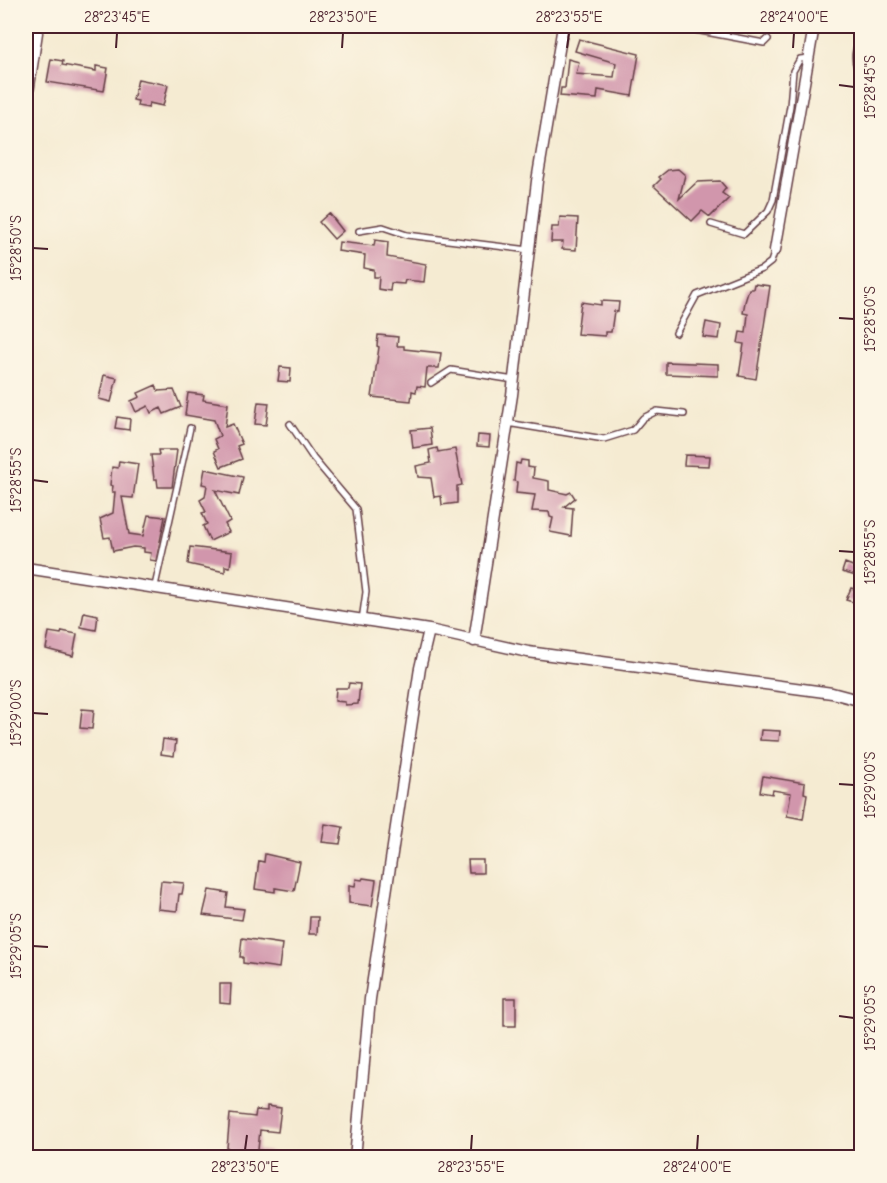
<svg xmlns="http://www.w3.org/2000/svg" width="887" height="1183" viewBox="0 0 887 1183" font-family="'Comic Neue',sans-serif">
	<rect width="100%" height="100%" fill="#fcf5e5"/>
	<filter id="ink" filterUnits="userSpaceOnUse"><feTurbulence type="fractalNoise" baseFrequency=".0167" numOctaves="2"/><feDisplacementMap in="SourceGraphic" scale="12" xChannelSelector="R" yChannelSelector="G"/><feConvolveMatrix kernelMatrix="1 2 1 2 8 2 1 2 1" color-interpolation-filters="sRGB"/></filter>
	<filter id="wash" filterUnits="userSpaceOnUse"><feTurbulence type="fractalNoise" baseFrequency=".008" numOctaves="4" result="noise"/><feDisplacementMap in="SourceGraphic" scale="24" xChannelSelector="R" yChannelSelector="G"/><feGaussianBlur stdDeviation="1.35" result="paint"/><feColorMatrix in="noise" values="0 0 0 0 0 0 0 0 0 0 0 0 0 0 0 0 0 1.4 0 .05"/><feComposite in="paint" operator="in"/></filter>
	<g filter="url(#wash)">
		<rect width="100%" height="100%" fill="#f5ebd2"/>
		<g id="blocks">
			<path fill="#d196ac" d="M579,39l60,15 -7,42 -34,-6 -1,9 -37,-3 1,-8h4l3,-29 11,3 -3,12 38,3 2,-14 -41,-12z
				M51,59l12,2 -1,4 34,6v-5l12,2 -4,23 -57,-9z
				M138,79l30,6 -5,21 -14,-3 -1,5 -11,-2 1,-5 -5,-1z
				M678,169l7,6 -6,24 18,-17 23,-1 6,7 -4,5 7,5 -19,19 -8,-6 -10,10 -38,-35 7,-7 -2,-2 9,-7z
				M329,213l14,18 -9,8 -15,-17z
				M560,217l18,1 -2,32 -14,-1 1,-7h-12l1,-15h7z
				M375,240l13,2 -1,15 39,7 -2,18 -19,-2 -1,4 -13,-1 -1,8 -12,-2 1,-12h-5v-7l-10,-2 1,-13 -27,-4 1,-9 35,4z
				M754,284l16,2 -14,93 -17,-3 5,-32 -6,-1 2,-11 6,1 2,-19 -5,-1 2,-11 4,-13h4z
				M601,301l18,1 -1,10 -4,-1 -3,21h-6v4l-28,-2 4,-32 20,3z
				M706,322l15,3 -2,14 -16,-2z
				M378,335l20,2 -1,9h7v3l37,4 -2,15h-12l-2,19 -8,-1 -1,6 -4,-1 -1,10 -39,-4 7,-50 -2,-1z
				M666,362l52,2v12l-52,-2z
				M280,367l11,1 -1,14 -12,-1z
				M104,375l13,3 -6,24 -12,-3z
				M156,385l2,6 16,-1 7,17 -17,7 -3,-6 -10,5 -3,-7 -12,6 -5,-11 9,-4 -2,-4z
				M188,393l16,2 -1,5 25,4 -3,23 8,-3 9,20 -5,2 5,13 -21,8 -7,-16 4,-2 -4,-10 6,-3 -6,-16 -29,-5z
				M258,402l11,1 -3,22 -11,-1z
				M117,417l13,2 -1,11 -14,-2z
				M430,428l2,17 -19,3 -2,-18z
				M478,435l12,1 -1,11 -12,-1z
				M437,448l1,4 17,-3 7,36 -5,1v17l-15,2 -1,-9 -7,1 -3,-19 -13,-1 -2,-11 15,-3 -2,-13z
				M158,450h19l-5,37h-14l-1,-8h-3l-3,-24h8z
				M685,455l25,1 -1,10 -25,-1z
				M521,460l7,1v6l6,1 -1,10 16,3v9l18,4 4,-2 4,6 -11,9 9,1 -2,28 -21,-4 3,-14 -3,-1 -1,-5 -17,-1 3,-16 -19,-2 1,-11 -3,-1 2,-18 4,1z
				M119,461l19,3 -5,34 -11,-1 7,37 14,2 5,-21 17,2 -9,44 -6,-1 1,-7 -7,-1v-4l-11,-1 -20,4 -3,-14 -6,1 -4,-19 13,-6 2,-21h-3l1,-6 -3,-1 2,-18 6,1z
				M205,469l38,8 -4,18 -24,-5 15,31 -5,3 4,8 -19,9 -7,-15 4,-2 -5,-11 4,-1 -6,-12 5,-3 2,-12 -5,-1z
				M190,547l42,5 -2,15 -5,-1v6l-37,-8z
				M845,563l13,5 -2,8 -14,-4z
				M851,588l10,3 -1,13 -14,-4z
				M84,612l14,3 -2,15 -15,-3z
				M62,631l15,3 -4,22 -27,-7 3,-17 12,2z
				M349,683l11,1 -2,20 -13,1v-3l-10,-1 1,-13h12z
				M82,709l12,1 -2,19 -12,-1z
				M761,730l19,1 -1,10 -19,-1z
				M163,739l13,2 -2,15 -13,-2z
				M763,776l42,7 -1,10 3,1 -4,25 -16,-3 4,-23 -18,-3 -1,4 -12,-2z
				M325,824l18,3 -3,17 -18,-2z
				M265,854l35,8 -6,29 -19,-3v4l-20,-3 4,-28 5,1z
				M468,860h15v13h-14z
				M363,878l13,2 -4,26 -23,-3v-18l6,1 1,-7 6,1z
				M161,881l23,2 -2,11h-3l-2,17 -19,-2z
				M209,890l19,3 -2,14 18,2 -2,11 -39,-5z
				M310,917h8l-1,17h-8z
				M242,938l40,6 -3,24 -36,-5v-6h-3z
				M220,984h11l-1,20 -10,-1z
				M504,998h12v28h-12z
				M267,1106l14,2 -3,24 -18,-2 -2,20 18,3v5l-47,-4 1,-5 -3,-1 3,-34 25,3 1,-7 11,1z"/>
		</g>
	</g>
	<g filter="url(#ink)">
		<use href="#blocks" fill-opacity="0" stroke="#643e44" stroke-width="1.5"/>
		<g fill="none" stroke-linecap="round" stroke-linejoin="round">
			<g stroke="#643e44" stroke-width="8">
				<path id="lane" d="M674,26l90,17 4,-4
					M862,32c-7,17 -11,29 0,45
					M711,224l33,10 24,-23 5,-11 17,-94 3,-35 7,-12 9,-1
					M359,231l24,-4 24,8 122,15
					M676,333l21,-38 65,-26 9,-7 4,-12
					M431,383l20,-13 63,10
					M507,423l97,16 29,-9 10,-12 14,-7 27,3
					M290,424l23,34 43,51 10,83 -4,28
					M155,586l35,-158"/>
			</g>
			<g stroke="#643e44" stroke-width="13">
				<path id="street" d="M26,106l12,-80
					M775,250l39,-224
					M26,568l403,62 99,22 304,41 30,8
					M474,641l38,-246 25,-214 26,-155
					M355,1158l15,-159 50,-331 9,-38"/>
			</g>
			<use href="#lane" stroke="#fff" stroke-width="5"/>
			<use href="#street" stroke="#fff" stroke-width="10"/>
		</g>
	</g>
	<path fill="none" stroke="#4a1f2b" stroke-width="2" d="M116,48l1,-15M342,48l1,-15M567,48l2,-15M793,48l1,-15M839,85l15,2M33,248l15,1M839,318l15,1M33,480l15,2M839,551l15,1M33,713l15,1M839,784l15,1M33,946l15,1M839,1016l15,2M245,1150l2,-15M471,1150l1,-15M697,1150l1,-15"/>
	<rect width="887" height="1183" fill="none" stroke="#fcf5e5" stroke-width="66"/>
	<rect x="33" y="33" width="821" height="1117" fill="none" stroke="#4a1f2b" stroke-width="2"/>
	<g font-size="15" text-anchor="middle" fill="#4a1f2b">
		<text x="117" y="22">28°23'45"E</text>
		<text x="343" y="22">28°23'50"E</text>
		<text x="569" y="22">28°23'55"E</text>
		<text x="794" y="22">28°24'00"E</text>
		<text transform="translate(870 87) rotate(-90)" y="5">15°28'45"S</text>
		<text transform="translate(16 248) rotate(-90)" y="5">15°28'50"S</text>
		<text transform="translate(870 319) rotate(-90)" y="5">15°28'50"S</text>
		<text transform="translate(16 480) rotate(-90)" y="5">15°28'55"S</text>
		<text transform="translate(870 552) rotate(-90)" y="5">15°28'55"S</text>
		<text transform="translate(16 713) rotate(-90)" y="5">15°29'00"S</text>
		<text transform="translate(870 785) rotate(-90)" y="5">15°29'00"S</text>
		<text transform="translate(16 946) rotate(-90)" y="5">15°29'05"S</text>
		<text transform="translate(870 1018) rotate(-90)" y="5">15°29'05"S</text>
		<text x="245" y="1172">28°23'50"E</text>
		<text x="471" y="1172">28°23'55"E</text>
		<text x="697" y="1172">28°24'00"E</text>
	</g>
</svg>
